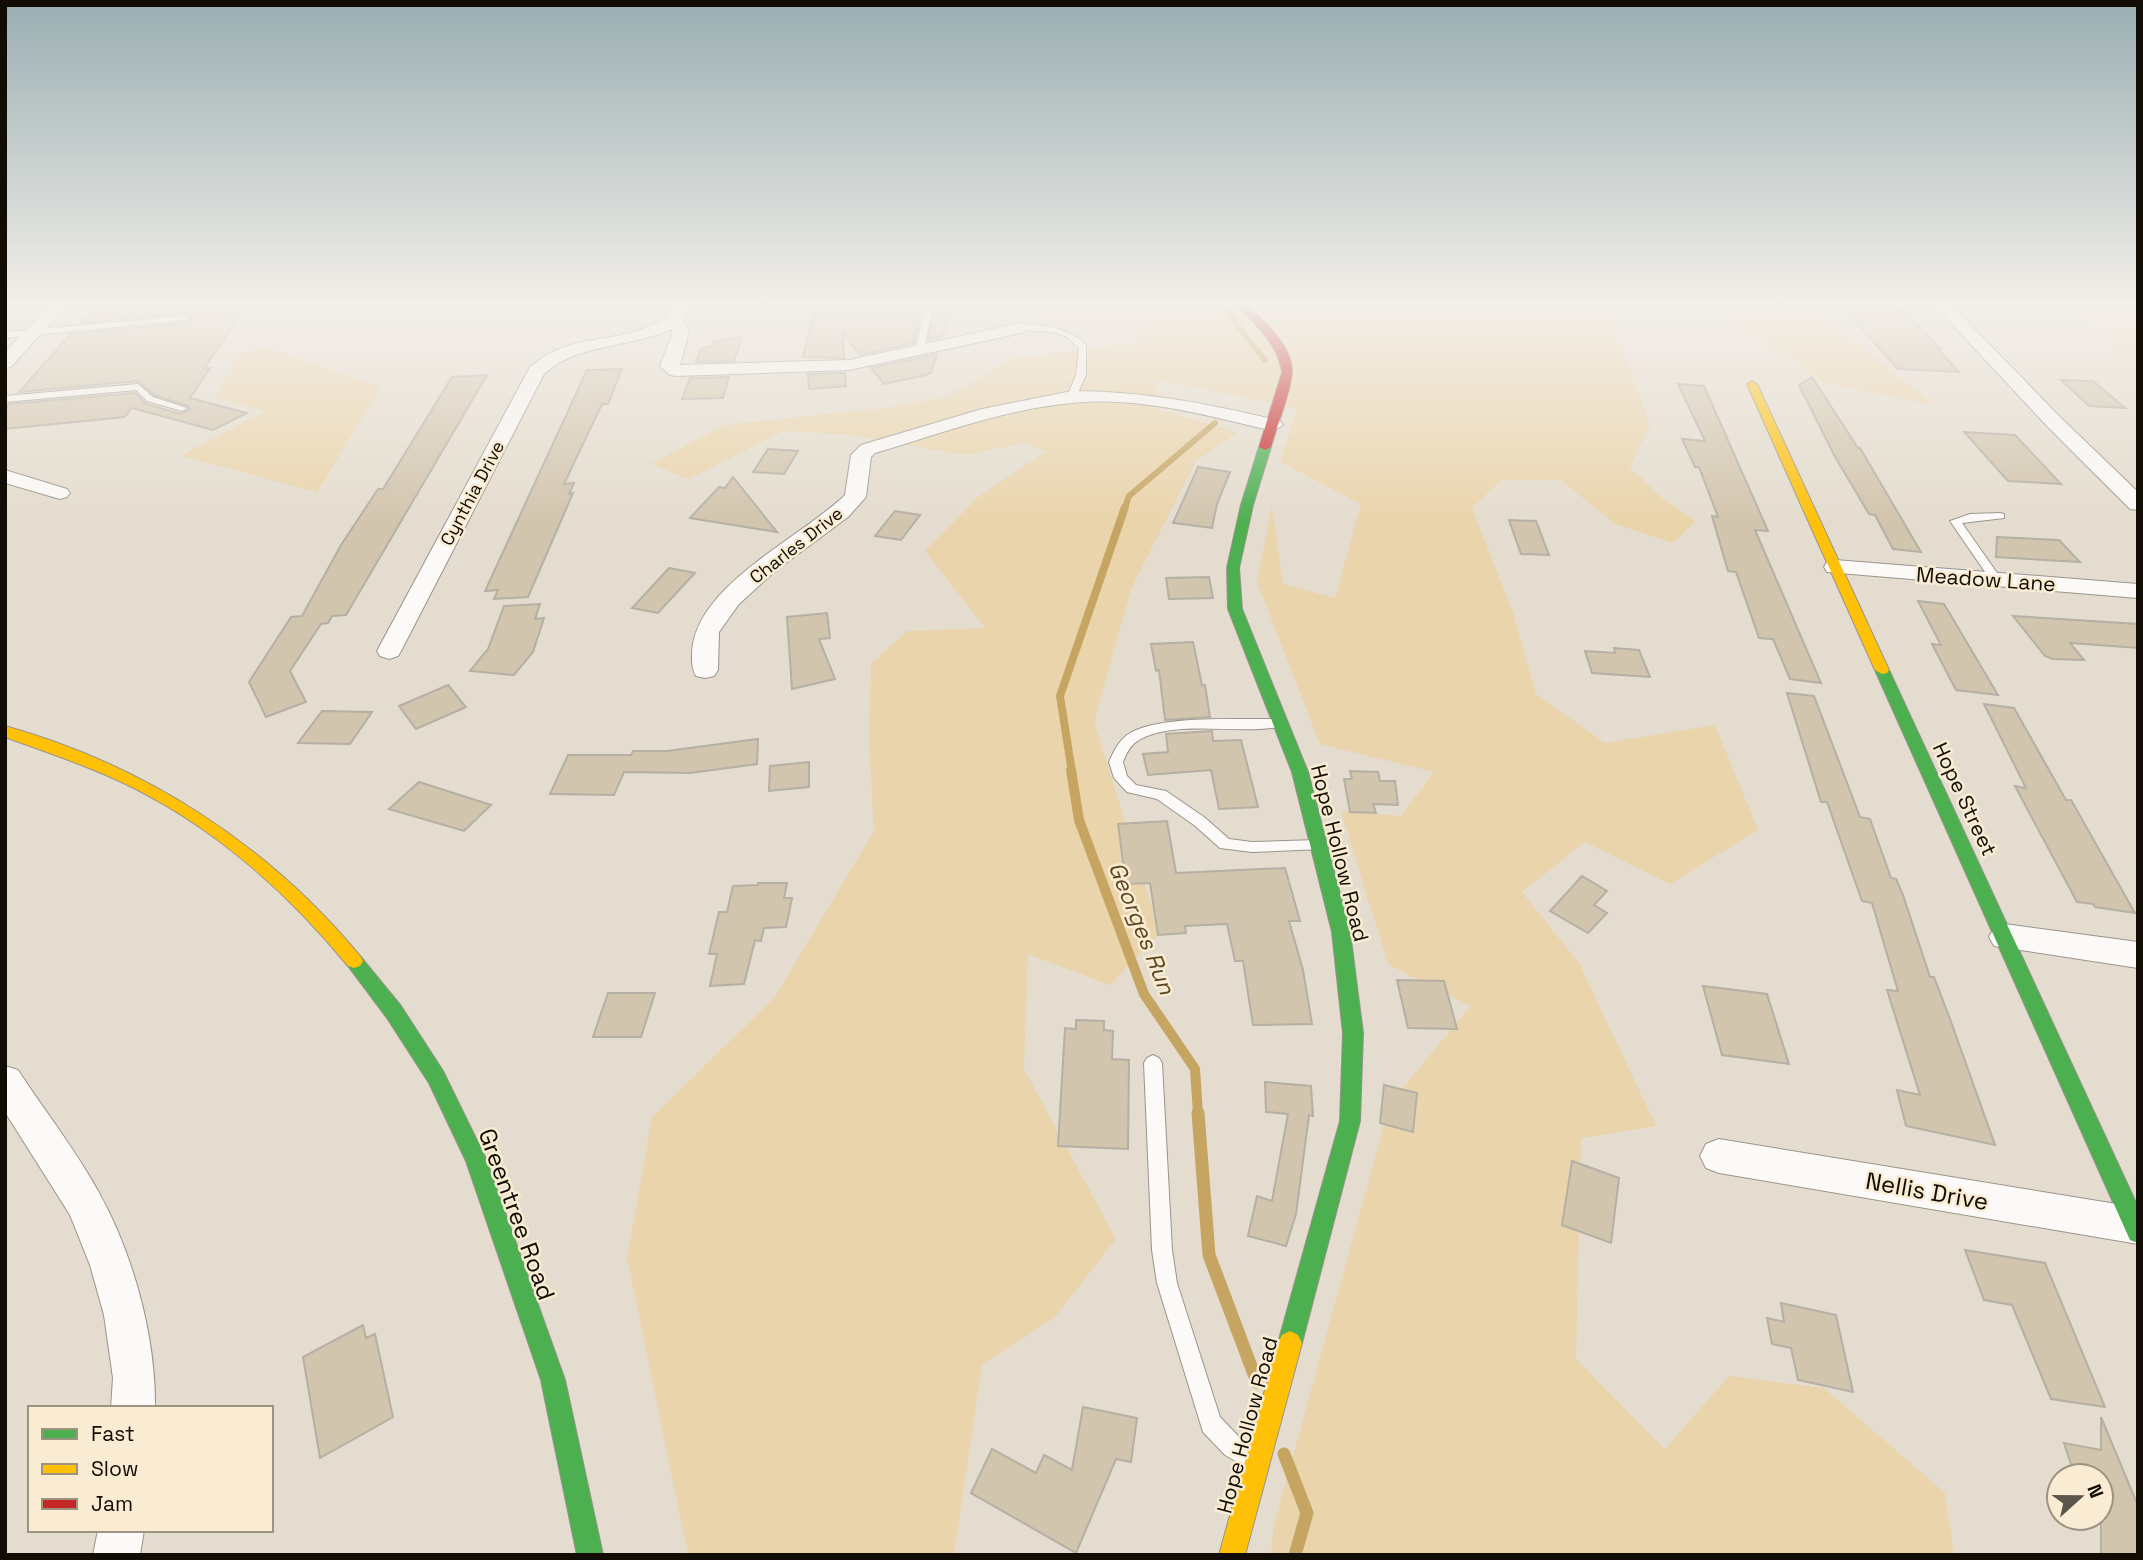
<svg xmlns="http://www.w3.org/2000/svg" width="2143" height="1560" viewBox="0 0 2143 1560" font-family="'Space Grotesk',sans-serif">
	<rect width="100%" height="100%" fill="#e4dcce"/>
	<path fill="#e6d9c1" d="M2068,306h70v64l-6,-5z"/>
	<path fill="#ead4ab" d="M1071,306h536l43,119 -20,42 31,30 35,24 -23,22 -58,-19 -54,-44h-60l-29,28 41,105 23,81 69,49 110,-18 43,105 -88,54 -85,-42 -63,50 57,71 77,163 -75,12 -5,221 89,90 64,-73 95,12 121,105 9,62h-683l3,-30 116,-422 81,-97 -83,-42 -47,-153 60,5 33,-44 -114,-28 -63,-162 15,-77 11,79 52,14 26,-94 -81,-42 17,-53 -140,-30v30l81,23 -42,29 -65,128 -37,133 66,211 -50,52 -82,-31 -4,115 92,170 -61,78 -73,48 -28,190h-266l-61,-297 25,-141 123,-120 99,-166 -5,-91 2,-76 36,-33 78,-3 -60,-77 53,-54 69,-46 -23,-8 -59,12 -122,-21 -59,-3 -96,48 -37,-15 73,-39 159,-17 62,-11 70,-39 117,-15 18,-19 -146,-1z
		M1707,306h94l35,20 100,80 -114,-24 -31,-24z
		M265,347l116,40 -64,105 -136,-36 84,-45 -49,-14 23,-43z"/>
	<g fill="none" stroke-linecap="round" stroke-linejoin="round">
		<path stroke="#c6a562" stroke-width="6" d="M1222,306l43,54
			M1125,508l4,-12 86,-73"/>
		<path stroke="#c6a562" stroke-width="8" d="M1072,772l-12,-76 65,-189"/>
		<path stroke="#c6a562" stroke-width="10" d="M1071,770l8,50 65,174 51,75 3,45"/>
		<path stroke="#c6a562" stroke-width="13" d="M1198,1113l11,142 48,127
			M1284,1454l23,59 -12,42"/>
	</g>
	<path fill="#d2c5ae" stroke="#b5afa4" stroke-width="2" d="M95,306h151l-42,63 6,-1 -20,30 57,15 -34,17 -81,-22 -7,9 -120,12v-20l4,-5 126,-11 11,11 35,10 9,-5 -2,-3 -34,-11 -16,-14 -119,11 52,-58 117,-11 3,-4 -6,-6 -104,10z
		M906,306h16l-8,37 -54,12 -17,-22 1,25 -41,-1 11,-45 89,3z
		M935,306h17l-10,31 -14,3z
		M1841,306h58l41,42h-3l22,24 -61,-3z
		M742,337l-8,24 -38,1 5,-13 13,-4v-4z
		M937,354l-6,19 -5,2 -42,9 -13,-16z
		M622,369l-14,35h-6l-38,80 10,-1 -5,11 4,-1 -45,104 -34,2 4,-9 -13,1 102,-221z
		M845,373l1,13 -37,3 -1,-15z
		M487,375l-141,240 -14,1 -4,7 -7,1 -31,47 16,31 -40,15 -17,-35 42,-65 11,-1 39,-71 37,-56h5l69,-112z
		M729,377l-6,21 -41,1 8,-21z
		M1812,377l46,71h2l61,104 -28,-3 -18,-34 -6,-1 -35,-59 -35,-70z
		M2061,380l32,1 32,27 -36,-2z
		M1678,384l26,2 64,145 -13,-1 66,153 -31,-4 -17,-40 -14,-1 -23,-66 -8,-1 -16,-55 6,1 -19,-50h-4l-13,-28 23,2z
		M1964,432l51,3 46,49 -53,-3z
		M768,449l30,2 -14,23 -31,-2z
		M1198,467l32,5 -13,32 -5,24 -39,-5z
		M733,477l44,55 -87,-14 29,-31 6,1z
		M895,511l25,4 -19,25 -26,-4z
		M1509,520l27,1 13,34 -28,-1z
		M1997,537l62,3 21,22 -84,-5z
		M669,568l26,5 -37,40 -26,-5z
		M1209,577l4,21 -44,1 -3,-21z
		M1918,601l26,3 54,91 -42,-5 -24,-46 9,1z
		M540,604l-5,15 9,-1 -11,34 -19,23 -44,-4 18,-22 16,-43z
		M827,613l3,25 -11,1 16,40 -43,10 -5,-72z
		M2013,616l125,8v24l-68,-5 14,17 -31,-1 -8,-3z
		M1193,642l9,43h3l5,32 -45,3 -6,-50 -3,1 -5,-27z
		M1614,648l25,2 11,27 -58,-4 -7,-22 30,2z
		M448,685l18,22 -50,22 -17,-23z
		M1787,693l27,3 46,121 10,2 21,59 5,1 7,16 27,82h4l16,42 45,126 -89,-19 -9,-36 23,5 -33,-105 11,1 -6,-20 -20,-68 -10,-2 -35,-99h-6z
		M1984,704l30,4 52,92h5l64,113 -40,-6 -2,-3 -16,-2 -62,-116 11,2z
		M322,711l50,1 -22,32 -52,-1z
		M1212,731l1,10 28,-1 17,67 -39,2 -8,-39 -63,5 -5,-21 25,-2 -2,-18z
		M758,739l-1,25 -67,9 -66,-1 -10,23 -64,-1 18,-39h63l2,-4h34z
		M809,762v25l-40,4 1,-25z
		M1350,771l28,1 2,9h15l3,24 -25,-1 3,9 -26,-1 -6,-33h8z
		M419,782l72,23 -27,26 -75,-22z
		M1167,821l9,52 109,-5 15,53h-11l14,49 9,54 -59,1 -10,-64h-8l-8,-37 -42,2 1,7 -28,2 -8,-52 -24,1 -8,-60z
		M1582,876l25,15 -13,14 13,8 -19,20 -38,-22z
		M758,883h29l-3,15h8l-6,29 -22,1 -3,13 -6,-1 -11,44 -34,2 7,-32h-8l10,-42h8l6,-26 25,-1z
		M1397,980l47,1 13,48 -49,-1z
		M1703,986l64,8 22,70 -67,-9z
		M608,993h47l-14,44h-48z
		M1076,1020l28,1v9l9,1 -1,28 17,1 -1,89 -70,-3 7,-118 11,1z
		M1265,1082l46,4 2,30 -4,-1 -13,99 -10,32 -38,-10 9,-40 15,5 16,-87 -22,-2z
		M1384,1085l33,8 -4,39 -33,-9z
		M1572,1161l47,17 -8,65 -49,-18z
		M1965,1250l80,13 60,144 -54,-8 -39,-94 -28,-5z
		M1781,1303l55,12 17,77 -55,-12 -7,-32 -19,-4 -5,-26 17,4z
		M363,1325l3,13 9,-4 18,83 -73,41 -17,-101z
		M1083,1407l54,11 -6,44 -15,-3 -40,94 -105,-60 21,-44 44,24 8,-18 28,15z
		M2101,1417l37,89v49h-37v-79h-26l-11,-33 37,7z"/>
	<g fill="none" stroke-linecap="round" stroke-linejoin="round">
		<g stroke="#9a948a" stroke-width="2">
			<path id="lane" d="M925,306h8l-10,46 -4,3 -4,-3z
				M2128,306h9l1,6z
				M185,316l4,2 -1,2 -183,18v-6z
				M1022,325c25,0 46,2 64,20v30l-11,24 -8,-2 9,-22 3,-27 -12,-11 -13,-5 -35,-2 -1,-2z
				M138,384l15,13 34,11 -5,3 -35,-10 -11,-11 -131,12v-6z
				M2000,513l4,1v4l-42,5 40,57 -6,3 -4,-1 -42,-61 20,-7z
				M1279,719l7,4 -2,3c-42,10 -108,-8 -145,14 -9,5 -13,14 -16,22l4,14 9,9 30,6 38,26 25,22 23,3 65,-2 5,1 2,4 -2,4 -70,3 -32,-4 -26,-23 -37,-26 -30,-7 -13,-14 -5,-16c4,-10 10,-21 18,-27 30,-21 115,-15 152,-16z
				M1153,1055l6,3 3,5 10,187 5,33 43,134 21,22 13,9 3,8 -3,8 -8,3 -21,-12 -22,-23 -46,-149 -5,-33 -8,-187 3,-5z"/>
		</g>
		<g stroke="#9a948a" stroke-width="2">
			<path id="street" d="M49,306h17l-55,61 -6,1v-16z
				M672,306h16l-5,15 6,11 -9,33 169,-5 173,-37 8,5 -8,5 -173,37 -173,6 -6,-1 -10,-9 13,-34 -2,-3c-42,20 -92,13 -127,45l-143,277 -3,5 -9,3 -9,-3 -3,-5 153,-284c35,-30 67,-24 107,-36 11,-3 21,-9 31,-13z
				M1935,306h17l109,112 77,74v18l-8,-1 -83,-83z
				M1072,391c71,0 139,13 208,30l3,4 -10,6c-64,-15 -134,-35 -201,-28 -67,6 -133,31 -197,50l-4,4 -5,40 -18,20 -74,55 -35,32 -20,28 -1,38 -4,6 -9,2 -9,-2c-4,-7 -4,-13 -4,-21 0,-68 109,-117 153,-160l6,-40 10,-10 121,-36z
				M5,470l62,19 3,4 -3,4 -7,2 -55,-16z
				M1835,560l303,24v14l-311,-26 -3,-5 3,-5z
				M2005,924l133,18v26l-144,-22 -5,-9 5,-9z
				M5,1066l13,4c26,40 57,79 80,121 35,62 58,146 57,217h-44l2,-30 -9,-63 -14,-50 -20,-50 -65,-103z
				M1719,1139l416,68 3,1v36l-419,-71 -13,-5 -6,-12 6,-12z
				M98,1530h46l-4,25h-47z"/>
		</g>
		<g stroke="#9a948a" stroke-width="2">
			<path id="fast" d="M1265,444l6,3 -18,58 -14,63 3,41 66,163 42,160 13,101 -3,88 -58,222 -4,8 -8,4 -8,-4 -4,-8 62,-222 3,-88 -11,-101 -40,-160 -64,-163 -1,-41 14,-63 18,-58z
				M1882,666l7,4 249,537v36l-8,-3 -255,-570z
				M354,954l6,2 41,50 42,65 43,88 79,221 38,175h-26l-36,-175 -75,-219 -37,-78 -42,-65 -39,-52 -3,-5 3,-5z"/>
		</g>
		<g stroke="#9a948a" stroke-width="2">
			<path id="slow" d="M1752,381l5,3 132,286 -2,3 -5,1 -7,-4 -128,-286z
				M5,726c140,39 263,119 355,230l3,5 -3,5 -6,2 -6,-2c-55,-67 -123,-129 -199,-170 -45,-25 -95,-41 -144,-59z
				M1290,1331l8,4 4,8 -57,212h-26l59,-212 4,-8z"/>
		</g>
		<g stroke="#9a948a" stroke-width="2">
			<path id="jam" d="M1239,306h9c17,16 46,41 44,67 -2,22 -15,52 -21,74l-6,3 -6,-3 23,-75c-5,-30 -26,-44 -43,-66z"/>
		</g>
		<use href="#lane" fill="#fbfaf8" fill-rule="evenodd"/>
		<use href="#street" fill="#fbfaf8" fill-rule="evenodd"/>
		<use href="#fast" fill="#4caf50" fill-rule="evenodd"/>
		<use href="#slow" fill="#ffc107" fill-rule="evenodd"/>
		<use href="#jam" fill="#c62828" fill-rule="evenodd"/>
	</g>
	<linearGradient id="sky" x2="0" y2="1"><stop stop-color="#9aaeb2"/><stop offset="0.58" stop-color="#f3efe9"/><stop offset="1" stop-color="#f3efe9" stop-opacity="0"/></linearGradient>
	<rect width="2143" height="524" fill="url(#sky)"/>
	<g text-anchor="middle" dominant-baseline="central" stroke-width="5" stroke-linejoin="round" paint-order="stroke">
		<g font-size="18" fill="#110d05" stroke="#faecd3">
			<text transform="translate(472 493) rotate(-62)">Cynthia Drive</text>
			<text transform="translate(796 545) rotate(-38)">Charles Drive</text>
		</g>
		<g font-size="21" fill="#110d05" stroke="#faecd3">
			<text transform="translate(1986 579) rotate(4)">Meadow Lane</text>
			<text transform="translate(1965 799) rotate(65)">Hope Street</text>
			<text transform="translate(1340 853) rotate(76)">Hope Hollow Road</text>
			<text transform="translate(1247 1425) rotate(-75)">Hope Hollow Road</text>
		</g>
		<g font-size="23" font-style="italic" fill="#5a4622" stroke="#faecd3">
			<text transform="translate(1142 928) rotate(68)">Georges Run</text>
		</g>
		<g font-size="24" fill="#110d05" stroke="#faecd3">
			<text transform="translate(1927 1191) rotate(10)">Nellis Drive</text>
			<text transform="translate(517 1214) rotate(70)">Greentree Road</text>
		</g>
	</g>
	<rect width="2143" height="1560" fill="none" stroke="#110d05" stroke-width="14"/>
	<rect x="28" y="1406" width="245" height="126" fill="#faecd3" stroke="#9d9381" stroke-width="2"/>
	<rect x="42" y="1429" width="35" height="10" fill="#4caf50" stroke="#9d9381" stroke-width="2"/>
	<text x="91" y="1441" font-size="21" fill="#110d05">Fast</text>
	<rect x="42" y="1464" width="35" height="10" fill="#ffc107" stroke="#9d9381" stroke-width="2"/>
	<text x="91" y="1476" font-size="21" fill="#110d05">Slow</text>
	<rect x="42" y="1499" width="35" height="10" fill="#c62828" stroke="#9d9381" stroke-width="2"/>
	<text x="91" y="1511" font-size="21" fill="#110d05">Jam</text>
	<g transform="translate(2080 1497) rotate(69)"><circle r="33" fill="#faecd3" stroke="#9d9381" stroke-width="2"/>
	<path d="M0-5L12 26L0 18L-12 26Z" fill="#5b554b"/>
	<text y="-10" font-size="19" font-weight="bold" text-anchor="middle" fill="#110d05">N</text>
	</g>
</svg>
